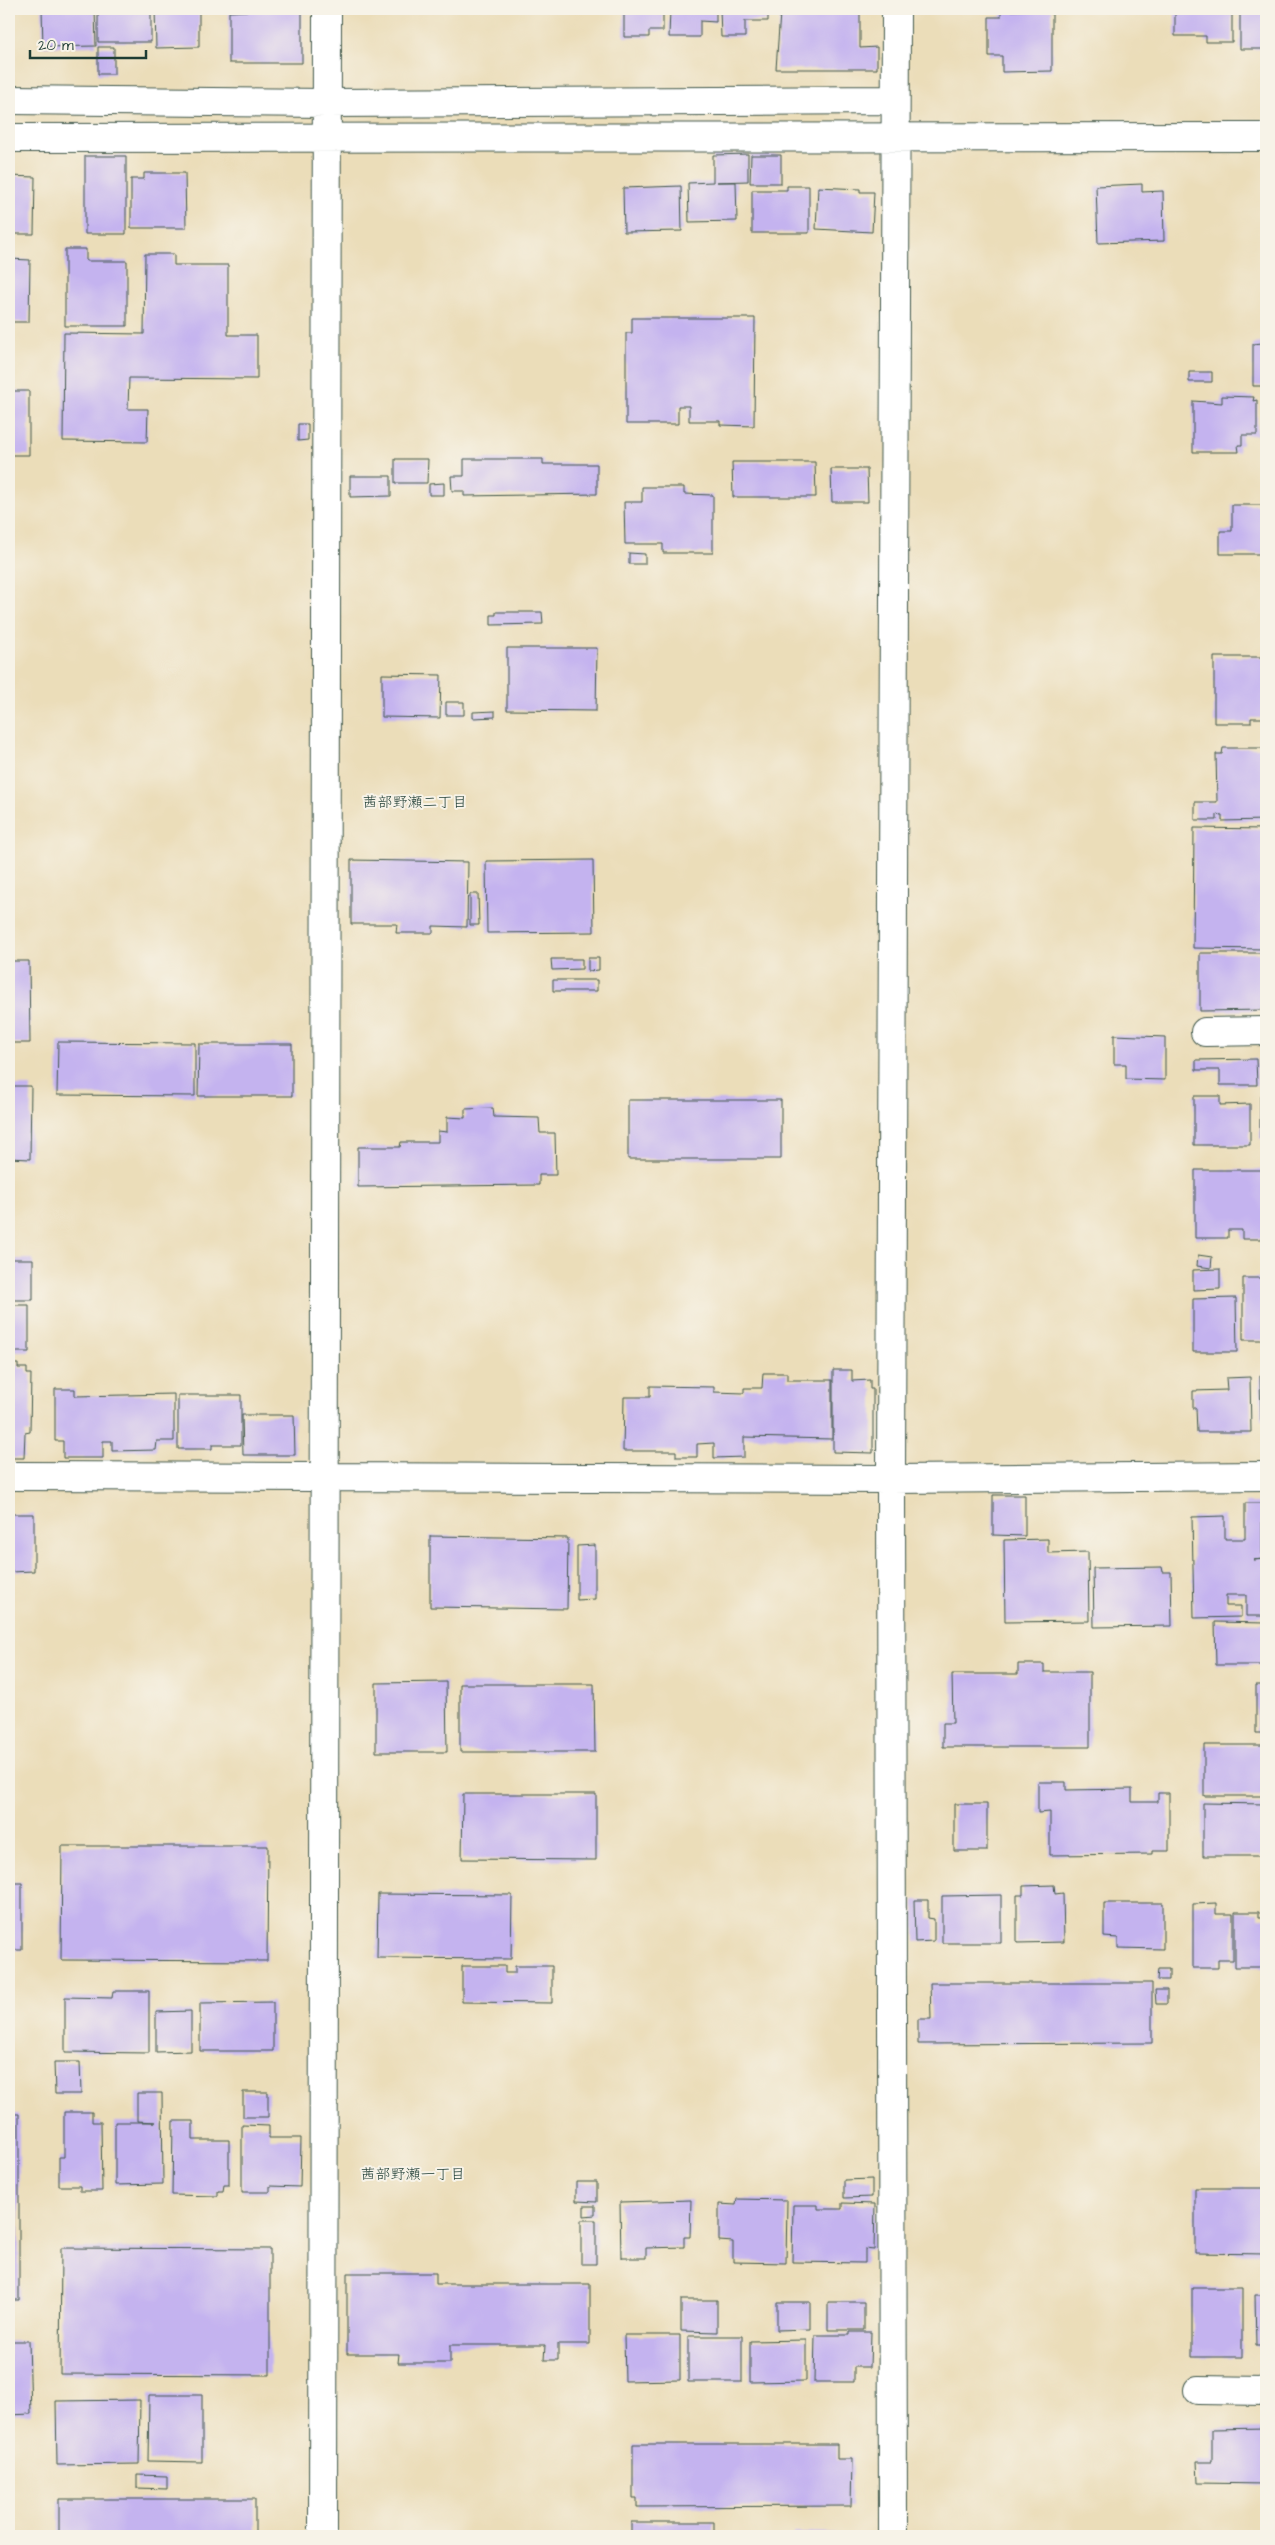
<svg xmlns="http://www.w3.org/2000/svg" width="1275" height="2545" viewBox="0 0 1275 2545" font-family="'Architects Daughter','Klee One',sans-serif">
	<rect width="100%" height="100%" fill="#f7f3e8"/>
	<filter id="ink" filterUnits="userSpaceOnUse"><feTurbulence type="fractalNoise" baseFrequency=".02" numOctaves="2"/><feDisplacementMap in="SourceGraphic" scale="10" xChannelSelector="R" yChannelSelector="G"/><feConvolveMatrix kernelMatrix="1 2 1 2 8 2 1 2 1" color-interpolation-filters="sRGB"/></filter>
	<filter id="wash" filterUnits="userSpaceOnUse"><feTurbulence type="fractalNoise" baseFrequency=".0096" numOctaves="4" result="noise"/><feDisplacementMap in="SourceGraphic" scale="20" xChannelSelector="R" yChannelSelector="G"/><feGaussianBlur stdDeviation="1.12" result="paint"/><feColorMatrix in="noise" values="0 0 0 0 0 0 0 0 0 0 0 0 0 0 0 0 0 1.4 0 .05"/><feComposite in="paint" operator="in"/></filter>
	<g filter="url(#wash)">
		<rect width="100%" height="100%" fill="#ebddb9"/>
		<g id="blocks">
			<path fill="#c4b3ef" d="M42,9h53l1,37 -53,1z
				M98,9h53v33h-53z
				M155,9h44v38l-43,1z
				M247,9h55v54h-73v-51l18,-1z
				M624,9h39v22h-14v6h-25z
				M670,9h46v13l-16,-1v16h-31z
				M720,9h48v12h-23v16h-24z
				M774,9h86v39l17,-1v22h-101l4,-56h-6z
				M1175,9h57v33h-26v-6h-31z
				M1240,9h26v40h-26z
				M1052,10v61l-50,1v-16h-13v-39h12v-6z
				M98,47h16v27h-16z
				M748,154v27l-31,1h19l1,39 -48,1 -1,-39 25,-1v-27z
				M751,155h30v28h-31z
				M85,156h41v78h-41z
				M144,173h41l1,55h-55v-49h13z
				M9,176l26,1 -1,57h-25z
				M1142,184v8l21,-1 1,50 -66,2 -2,-57z
				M681,186l1,45 -58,1 -1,-44z
				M787,186h22v47h-57v-43h35z
				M818,187l42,2v3h14l-2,40 -56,-3z
				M65,249h21v12h41v65h-62z
				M145,254h29v11h54v70h29v44l-128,-1 -1,31h20l-1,33 -84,-1 1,-108 80,1z
				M9,259l21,1 -1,62h-20z
				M632,318h123l-1,108 -34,-1v-4h-31v-15h-11v18h-52v-91h6z
				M1262,343v4h4v39h-13v-42z
				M1189,372h23v10h-23z
				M9,391h20v64h-20z
				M1222,396l32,1 -1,4 4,-1v35h-15v10h-4l1,7h-46v-51l29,2z
				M298,424h10v16l-10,1z
				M395,459h33l-1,24h-32z
				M464,459h79v5h54v30l-133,2v-5h-12l-1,-15h13z
				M732,462h83l1,35h-83z
				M831,469h36l1,33h-36z
				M350,476h41v20l-41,1z
				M444,483v12h-15v-11z
				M642,487h42v7l29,1v58h-50v-9h-38l-1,-42h18z
				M1232,505h34v49h-46v-23h12z
				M629,553l16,1v10h-16z
				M496,612h46l1,12 -52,1v-10h5z
				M507,648h90l-1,63 -89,-1z
				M1214,657h52v61h-15v5h-37z
				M382,674l59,1 -1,43 -58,-1z
				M446,702h18v13h-18z
				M495,711v6l-22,1v-6z
				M1223,748h43v72l-44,1v-6l-5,-1v6h-22v-18h22l-1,-48h6z
				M1194,828l72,1v120l-73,-1z
				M351,860l117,2 -1,65 -34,-1v7h-37l1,-9h-46z
				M593,860l1,72 -107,1 -1,-72z
				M470,894h8l1,31h-9z
				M1200,953h66v57l-66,1z
				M588,958h11v12l-11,1z
				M551,959h31v10l-30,1z
				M9,961h20l1,82h-21z
				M553,980h44v11h-44z
				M1114,1035l51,2v43l-39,-1v-15h-12z
				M58,1042l137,1v53l-138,-1z
				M199,1044h93v52h-94z
				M1256,1059l1,26h-37v-15h-24v-10z
				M9,1086h22l-1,73 -21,-1z
				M1194,1096h26v9l30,-1v41h-56z
				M1260,1097h6v42h-6z
				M628,1100h153v59h-153z
				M493,1108l1,9 45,1 1,15h15l1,42h-17v10l-181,2v-40h42l1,-5h37v-11l9,1v-15l18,1v-9z
				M1195,1170h71v69h-24v-9h-14v8h-33z
				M1198,1255l14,2 -1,11 -14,-2z
				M9,1259h24v41h-24z
				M1220,1269v20l-27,1v-20z
				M1243,1278h23v62h-23z
				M1236,1298l1,54h-44v-53z
				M9,1305h20v47h-20z
				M9,1364h9v4h9v6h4l-1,58 -5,1 -1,25h-15z
				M833,1370h19v11l18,-1v9h3v64l-40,-1z
				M763,1373h24v7h45v59l-88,-2v20l-30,1v-15l-17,1v13h-21v-6h-53l1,-54h26v-11l64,1v5l30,1v-5h18z
				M1260,1376h6v44h-5z
				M1250,1377l1,55h-54l-1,-24h-3v-17l34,-1 -1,-12z
				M55,1389h20v7l99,-2v47h-17l-1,9 -44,1v-10h-9v17h-40v-17h-8z
				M178,1395h63v50h-29v4h-34z
				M242,1415h52l1,40h-52z
				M993,1495h32v41l-32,-1z
				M1245,1503h17v56l-9,1 13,-1v57h-20v-21h-20v11h15v11l-47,1 -2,-101 33,-1v23h20z
				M9,1514h25v57l-25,1z
				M430,1536l138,2 -1,71 -137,-2z
				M1048,1539v14l40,-1 1,69 -84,1 -1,-82z
				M595,1545v54l-18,1v-54z
				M1162,1567l1,5h8l1,54 -78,1 -1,-59z
				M1215,1622l51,1v42h-50z
				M1018,1664h26v8h46v75h-147v-24h10l-1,-49h66z
				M446,1682l1,70h-71v-69z
				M460,1684h134l1,68h-135z
				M1256,1685h10v48h-10z
				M1204,1745h62v51h-62z
				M1038,1782h28v8l66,-1v13h26v-9h11v58h-17v3l-102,1v-43l-12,1z
				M463,1794h133v66l-134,-1z
				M1203,1803l63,1v52h-63z
				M954,1804h33v47h-33z
				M62,1846h206l-1,115 -206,-1z
				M9,1883h13v67h-13z
				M1054,1885l1,9 8,-1 1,49 -47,1v-48h6v-9z
				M378,1894l134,1 -1,64 -134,-1z
				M1001,1895v48h-59v-47z
				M914,1900h14v18l6,1v22l-19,1z
				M1104,1903h59v46l-45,-1v-10l-14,-1z
				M1216,1903v11h17v46h-15v8h-25v-64z
				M1235,1912h24v6h7v49h-31z
				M462,1966h43v7h10v-7h37v37l-90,-1z
				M1158,1969h11v11h-12z
				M930,1983h222v60l-234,1v-25h13z
				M1155,1990h12v14h-11z
				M113,1991h36v62l-84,-1v-55l47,1z
				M273,2002v49h-73v-48z
				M191,2011v40l-35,1v-40z
				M54,2062h26l1,32h-26z
				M243,2092h25v25h-25z
				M137,2093h25l1,91 -48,1v-63h41l-19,-1z
				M64,2112h28v10h9l1,69h-22v-5h-21v-29h5z
				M9,2114h10v186h-10z
				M173,2121h20v19h36v45h-5l-1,6h-5v5l-46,-1z
				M242,2125l27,1v12h32l-1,49 -30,-1v6h-28z
				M872,2179v18l-28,1v-18z
				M576,2182h21v20l-21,-1z
				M1195,2188h71v66l-71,-1z
				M737,2199l50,1 -1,63 -53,-1v-20l-14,-1v-37l17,1z
				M691,2200l-1,37h-6v10l-38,1v10h-25l-1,-56z
				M842,2203l33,1 -1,46 -9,-1v14l-73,-1 1,-57h25v4h24z
				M584,2206h11v9l-11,1z
				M581,2220h15v44h-15z
				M61,2248l209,1v126l-210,-1z
				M347,2273h89v11h154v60h-32v16h-14l1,-15h-95v18h-52l1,-9h-52z
				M1192,2288h50v69h-50z
				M1255,2295h11v51h-10z
				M681,2300h36v32l-36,-1z
				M777,2302h33v27l-33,1z
				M828,2302h36v28h-36z
				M850,2332h21l-1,35h-16v15h-40l1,-47h35z
				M624,2335h56v45l-55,1z
				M688,2336h54v46h-54z
				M806,2340v41l-56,1v-41z
				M9,2341h20l2,73 -22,1z
				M149,2395h53v67l-54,-1z
				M140,2400l-1,64 -82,1 -1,-64z
				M1266,2428v56l-68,-1 -1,-22h15v-32z
				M633,2444h204v15h15l-1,47 -214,1v-9h-4z
				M137,2475l30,1v13l-30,-1z
				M59,2499h196v37h-196z
				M631,2522h83v14h-83z
				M793,2533l48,1v2h-48z"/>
		</g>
	</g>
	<g filter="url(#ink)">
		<use href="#blocks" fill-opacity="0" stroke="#3e5548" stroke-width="1"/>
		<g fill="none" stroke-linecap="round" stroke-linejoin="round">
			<g stroke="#3e5548" stroke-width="30">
				<path id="street" d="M9,100l318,3 568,-3
					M9,138l1257,-1
					M1205,1032l61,-1
					M9,1476l882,3 375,-3
					M1198,2390l68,1
					M323,2536l4,-2527
					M893,2536l-2,-1057 5,-1470"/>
			</g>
			<use href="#street" stroke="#fff" stroke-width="28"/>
		</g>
	</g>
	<g text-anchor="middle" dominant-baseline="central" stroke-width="4" stroke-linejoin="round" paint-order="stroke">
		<g font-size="15" fill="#1f3d34" stroke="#f7f3e8">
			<text x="415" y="802">茜部野瀬二丁目</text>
			<text x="413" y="2174">茜部野瀬一丁目</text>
		</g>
	</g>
	<rect width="1275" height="2545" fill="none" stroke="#f7f3e8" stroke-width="30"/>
	<path d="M30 50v8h116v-8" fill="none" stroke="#1f3d34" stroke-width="2.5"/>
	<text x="38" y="50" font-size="15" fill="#1f3d34" stroke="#f7f3e8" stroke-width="4" paint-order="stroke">20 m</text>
</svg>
